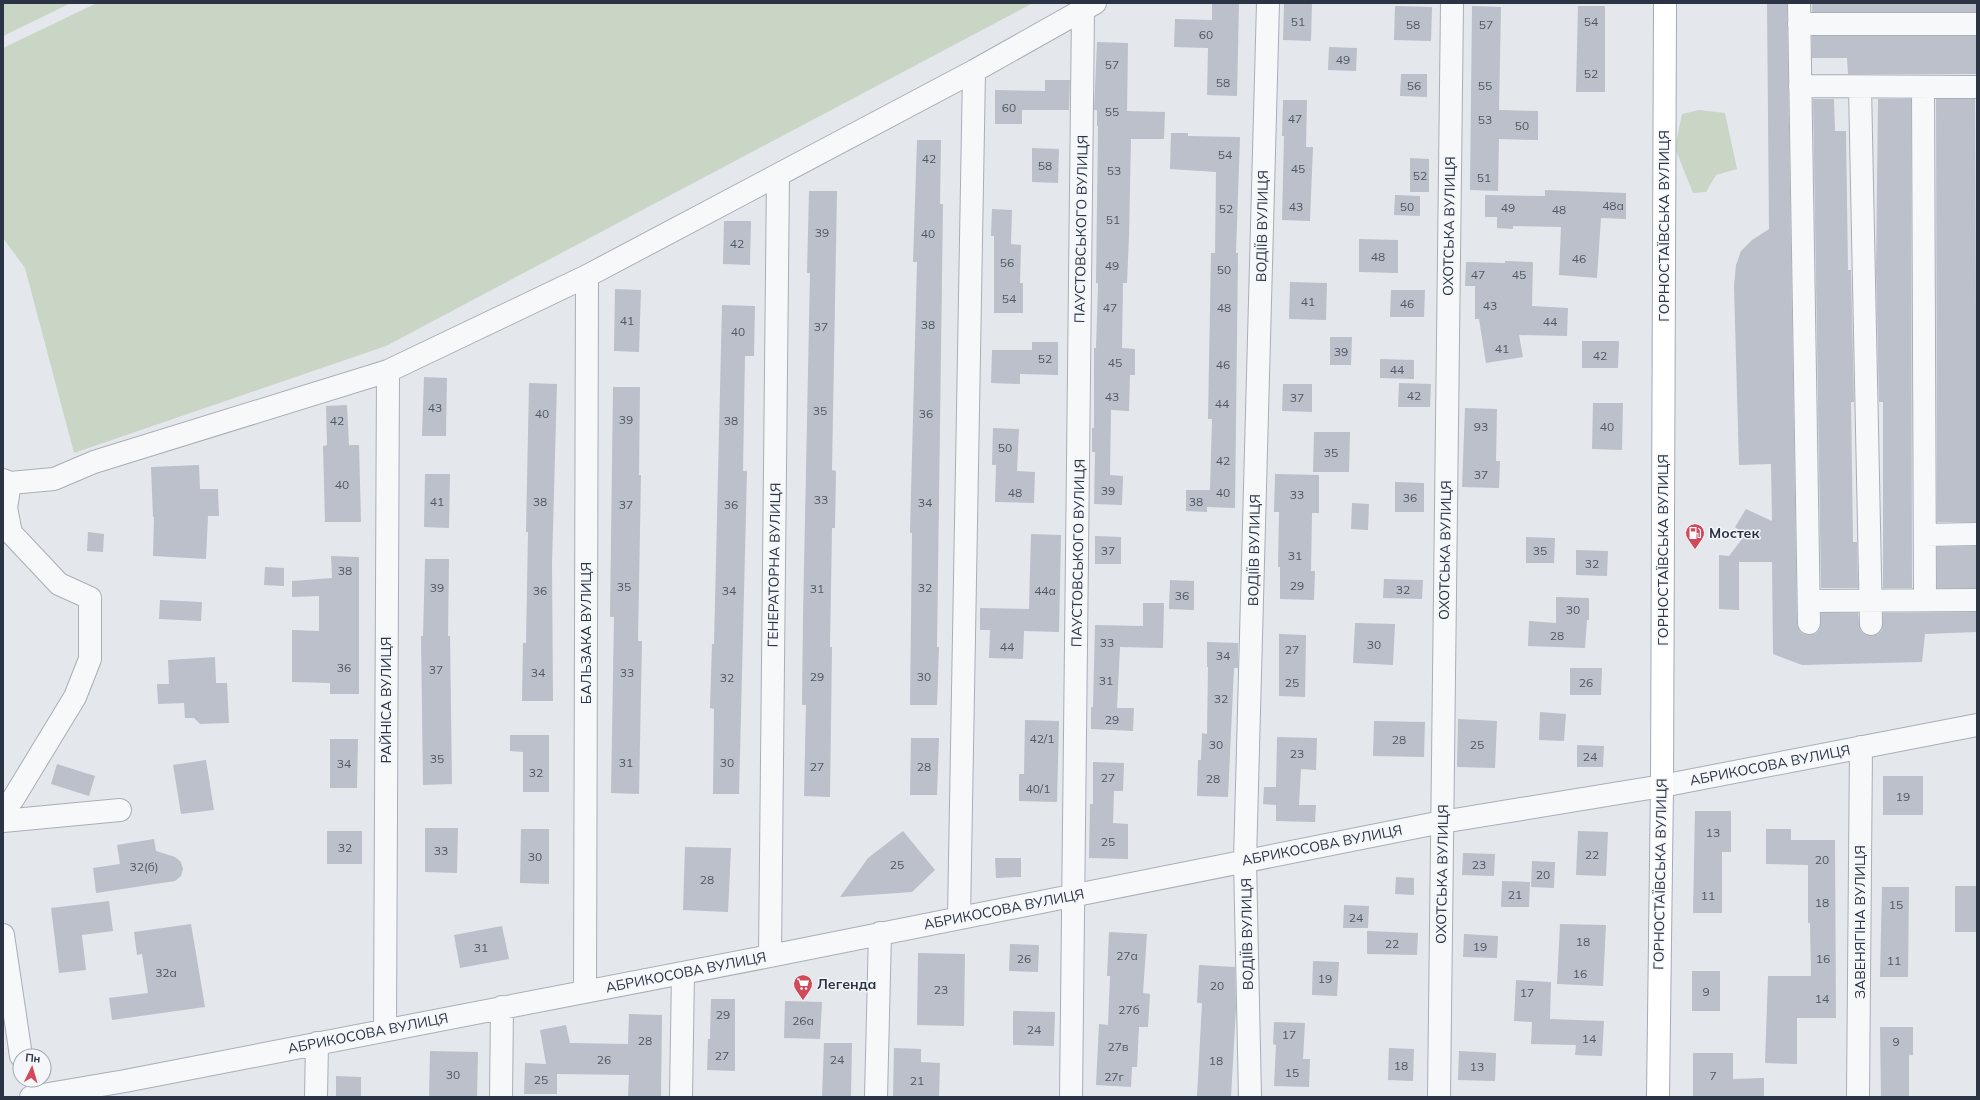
<svg xmlns="http://www.w3.org/2000/svg" width="1980" height="1100" viewBox="0 0 1980 1100" font-family="Mulish,sans-serif">
	<rect width="100%" height="100%" fill="#e4e7ec"/>
	<path fill="#c9d6c5" d="M3,3h68l-68,33z
		M97,3h936l-647,343 -312,107 -49,-185 -22,-30v-190z
		M1699,110l26,3 12,56 -21,6 -10,17 -13,1 -18,-45 7,-34z"/>
	<path fill="#bbc0ca" d="M1212,3h27l-2,93 -30,-1 1,-47 -34,-1 1,-28 37,1z
		M1284,3h28l-1,38 -28,-1z
		M1767,3h20l10,621 2,6 4,4 7,1 6,-2 4,-4 1,-16h37l2,17 5,5 7,1 6,-2 4,-4 1,-17 94,-1v20l-52,2 -3,28 -120,3 -29,-11 -1,-92h-33v48l-20,-1v-54l10,1 16,-21 -10,-8 11,-18 26,12 -1,-57 -32,1 -5,-179 2,-21 5,-14 11,-11 17,-11z
		M1812,3h165v9h-165z
		M1395,6l37,1 -1,34 -37,-1z
		M1472,6l29,1 -2,103 39,1v29l-39,-1 -1,52 -28,-1z
		M1578,6h27v86h-29z
		M1812,36h165v38h-129l-1,-16h-35z
		M1097,42l31,1 -1,68 38,1 -1,27h-33l-2,97 -2,47h-4l-1,65 13,1v26h-5l-1,36 -18,-1 -1,65 13,1 -1,29 -28,-1 1,-52h-3v-24h2v-80h2l2,-65h-2l2,-157h-1v-16h-3z
		M1329,47l28,1 -1,23 -28,-1z
		M1401,74h26v23l-27,-1z
		M1045,80h25l-1,30h-47v14h-27v-34l50,1z
		M1813,99h21l1,32h11l2,139h3l3,132h-3l2,140h4l1,46h-37z
		M1878,99h33l1,489h-29v-186h-4l-3,-132z
		M1936,99h39l2,423h-40z
		M1283,100h24l-1,47h7l-3,74 -28,-1 2,-84h-2z
		M1171,133h17v3l52,1 -4,116h2l-3,255 -28,-1v5l-21,-1v-21h24l2,-71h-4l3,-166h4l1,-81 -46,-3z
		M917,140h24l-1,64h3l-6,443h2l-2,58h-27l2,-172h-2l7,-271h-4z
		M1032,148l27,1 -1,34 -26,-1z
		M1410,158l19,1v33h-19z
		M1545,190l81,3v26l-25,-1 -4,60 -38,-3 2,-48 -48,-1v3l-16,-1v-11h-12v-22l60,1z
		M809,191h28l-5,279 4,1 -1,57h-3l-2,119h2l-2,150 -26,-1 2,-91h-4l1,-88 7,-344h-3z
		M1395,195l25,1v20l-26,-1z
		M992,209l20,1 -1,34 10,1 -1,38h3v30h-29v-77h-3z
		M724,221h27l-1,44 -27,-1z
		M1359,239l39,1v33l-39,-1z
		M1505,261l28,1 -1,44 36,2 -1,28 -48,-1 4,22 -37,6 -7,-44h-4v-33h-10l1,-24 39,1z
		M1290,282l37,1 -1,37 -37,-1z
		M615,289l26,1 -2,62 -25,-1z
		M1391,290h34l-1,27h-34z
		M722,305l33,1 -1,50h-9l-2,115h4l-8,323h-26l1,-85 -4,-1 2,-64h2z
		M1330,337h22l-1,28h-21z
		M1582,341h37l-1,27h-36z
		M1032,342h26v33l-38,-1v10l-29,-1 1,-33h40z
		M1380,359l34,1v19l-34,-1z
		M424,377l23,1 -1,58h-24z
		M529,383l28,1 -5,180 1,137h-31l1,-58h3l2,-111h-2z
		M1399,383l32,1 -1,23h-32z
		M1283,384h29v28l-30,-1z
		M613,387h27l-1,88h2l-3,166h4l-3,153 -28,-1 3,-176h-4z
		M1593,403h30l-1,47 -30,-1z
		M347,405l2,40h10l2,77h-36l-2,-76 4,-1 -1,-39z
		M1465,408l32,1 -1,52h4l-1,27 -37,-1z
		M993,428l26,1 -2,42 18,1 -1,31 -39,-1 1,-37h-4z
		M1314,432h36l-1,40h-36z
		M199,465l1,24h18l1,27h-11l-2,43 -53,-3 1,-39h-1l-2,-50z
		M425,474h25l-1,54 -25,-1z
		M1275,474l44,1v38h-7l-1,58h4l-1,29 -34,-1v-32h-2l1,-55h-5z
		M1395,482l29,1v29h-29z
		M1352,503l17,1 -1,26 -17,-1z
		M88,532l16,2 -1,18 -16,-1z
		M1031,534l30,1 -2,97 -35,-1 -1,28 -34,-1 1,-28h-10v-22l49,1z
		M1095,536l26,1v27h-26z
		M1526,537l29,1 -1,25h-28z
		M1977,546v42h-40v-41z
		M1576,550l32,1 -1,25 -31,-1z
		M331,556l28,1v137h-29v-11l-38,-1v-52l27,1v-35l-27,1v-16l40,-3z
		M425,559h24l-1,77h2l2,148 -29,1 -2,-149h2z
		M265,567l19,1v18l-20,-1z
		M1384,579l39,1 -1,19 -39,-1z
		M1170,580l24,1v29l-25,-1z
		M1556,597l33,1v22h-2l-2,28 -57,-2 1,-25 27,2z
		M160,600l42,2 -1,19 -42,-2z
		M1143,603h21l-1,45 -43,-1 -3,61h17l-1,23 -42,-2v-22h2l2,-82 48,1z
		M1355,623l40,1 -2,41 -40,-2z
		M1279,634l27,1 -1,62 -26,-1z
		M1207,642l31,1v25h-4l-6,129 -31,-1 1,-36h3l1,-27 5,1 1,-67h-1z
		M215,657l1,26h11l2,40 -29,1 -6,-6h-9l-1,-15 -26,1 -1,-20h12l-1,-24z
		M1570,668h32l-1,27h-31z
		M1540,712l26,2 -2,27 -25,-1z
		M1458,719l39,2 -2,47 -38,-1z
		M1025,720l34,1 -2,81 -38,-1v-27h5z
		M1374,721l51,1 -1,35 -51,-1z
		M510,735h39v57h-26v-40l-13,-1z
		M1277,737l40,1 -1,32 -15,-1 -2,36h17l-1,17 -39,-1v-16l-13,-1 1,-17h12z
		M911,738h28l-2,57h-27z
		M330,739h28l-1,49h-27z
		M1577,745l27,1 -1,21h-26z
		M206,760l8,50 -33,4 -8,-49z
		M1093,762l31,1 -1,28h-9l-1,32 15,1v35l-39,-1 1,-54h3z
		M57,764l38,12 -6,20 -38,-12z
		M1883,776h40v39h-40z
		M1695,811h36v41h-9v61h-29z
		M425,828h33l-1,45 -32,-1z
		M521,829h28v55l-29,-1z
		M1766,829h25v11h44l1,178h-39v46l-32,-1 3,-87h43l-1,-53h-2v-58l-42,-1z
		M327,831h35v33h-35z
		M903,831l32,39 -23,22 -72,5 28,-39z
		M1578,831l30,1 -2,44 -30,-1z
		M154,839l2,12 19,6 6,5 2,7 -2,7 -6,5 -79,12 -3,-25 27,-4 -3,-19z
		M685,847l46,1 -3,64 -45,-2z
		M1463,853l32,1 -1,22 -32,-1z
		M995,858h26v19l-25,1z
		M1532,861l23,1 -1,26 -23,-1z
		M1396,877l18,1v17l-19,-1z
		M1502,881l28,1 -1,25h-28z
		M1955,886h22v46h-22z
		M1882,887h27l-1,90h-28z
		M109,901l4,30 -31,4 4,35 -27,3 -8,-65z
		M1344,905l25,1 -1,22h-25z
		M191,924l14,83 -93,13 -3,-22 39,-5 -6,-39 -5,1 -3,-23z
		M1560,924l46,1 -3,61 -46,-2z
		M502,926l7,33 -49,9 -6,-33z
		M1367,931l51,2 -1,22 -50,-1z
		M1109,932l38,2 -4,59 7,1 -2,33h-9l-2,40h-5l-1,20 -35,-2 3,-61 9,1 2,-49h-3z
		M1464,934l34,2 -1,22 -34,-1z
		M1010,944l29,1 -1,27 -29,-1z
		M918,953l47,1 -1,72 -47,-1z
		M1313,961l26,1 -2,34 -25,-1z
		M1199,965l36,2 1,41 -5,89h-34l5,-94h-5z
		M1692,971h28v40h-28z
		M1516,980l35,2 -1,37 54,2 -2,35 -27,-1 1,-10 -45,-1 1,-22 -18,-1z
		M711,999h24v72l-28,-1 1,-31h2z
		M785,1001l37,1 -2,37 -36,-1z
		M1013,1011l42,1 -1,34 -41,-1z
		M629,1014l33,1 -1,82h-33l1,-22 -72,-1v20h-33l1,-31 21,1 -6,-34 26,-5 4,18 58,1z
		M1274,1022l31,1 -2,36h7l-1,28 -35,-1 2,-41 -3,-1z
		M1880,1027h33v28h-4v42h-28z
		M824,1043h28l-1,54h-29z
		M894,1048l27,1v13l19,1 -1,34h-46z
		M1389,1048l25,1 -1,32 -25,-1z
		M430,1051l48,1 -1,45h-48z
		M1459,1051l37,2 -1,28 -37,-1z
		M1693,1053h40v26l31,-1v19h-71z
		M336,1076l25,1v20h-25z"/>
	<g fill="none" stroke-linecap="round" stroke-linejoin="round">
		<g stroke="#a9aeb7" stroke-width="24">
			<path id="minor" d="M1799,3l10,620
				M1799,24h178
				M1800,86l177,1
				M1860,87l11,537
				M1923,87l2,513
				M3,480l7,3 44,-4 40,-17 294,-91 199,-95 387,-205 121,-68
				M1925,535l52,-1
				M1809,601l168,-1
				M3,808l10,-9 62,-102 15,-38v-61l-31,-14 -48,-51 -5,-25 4,-25
				M3,821l117,-11
				M959,918l15,-847
				M3,935l18,121
				M770,956l8,-781
				M585,991l2,-715
				M385,1029l3,-658
				M31,1097l94,-16 645,-125 672,-134 220,-36 315,-61
				M316,1097l1,-54
				M501,1097l1,-90
				M681,1097l2,-124
				M876,1097l4,-164
				M1071,1097l12,-1087
				M1250,1097l-5,-237 23,-857
				M1439,1097l13,-1094
				M1858,1097l3,-350"/>
		</g>
		<g stroke="#a3abb8" stroke-width="24">
			<path id="major" d="M1658,1097l4,-311 3,-783"/>
		</g>
		<use href="#minor" stroke="#f7f8fa" stroke-width="22"/>
		<use href="#major" stroke="#fff" stroke-width="22"/>
	</g>
	<defs>
		<g id="fuel-pin" transform="scale(1)"><path d="M0 17L-7.5 6A9.5 9.5 0 1 1 7.5 6Z" fill="#d1495b" stroke="#f4f6f9"/><path d="M-5.5-6h7V0h2V4h1.3V-2.5L3-4.5l.8-.8L6-3V5H2.5V1h-1V6h-7ZM-4.2-4.7v3.2H.2V-4.7Z" fill="#fff"/></g>
		<g id="supermarket-pin" transform="scale(1)"><path d="M0 17L-7.5 6A9.5 9.5 0 1 1 7.5 6Z" fill="#d1495b" stroke="#f4f6f9"/><path d="M-6-5.5h2.5l.6 2H6L4.5 2H-2.5L-4.4-4H-6ZM-1.5 3.2a1.3 1.3 0 1 0 .1 0ZM3 3.2a1.3 1.3 0 1 0 .1 0Z" fill="#fff"/></g>
	</defs>
	<g fill-rule="evenodd">
		<use href="#fuel-pin" x="1695" y="533"/>
		<use href="#supermarket-pin" x="803" y="984"/>
	</g>
	<g text-anchor="middle" dominant-baseline="central" stroke-width="3" stroke-linejoin="round" paint-order="stroke">
		<g font-size="12" fill="#4f5766">
			<text x="1298" y="21">51</text>
			<text x="1591" y="21">54</text>
			<text x="1413" y="24">58</text>
			<text x="1486" y="24">57</text>
			<text x="1206" y="34">60</text>
			<text x="1343" y="59">49</text>
			<text x="1112" y="64">57</text>
			<text x="1591" y="73">52</text>
			<text x="1223" y="82">58</text>
			<text x="1414" y="85">56</text>
			<text x="1485" y="85">55</text>
			<text x="1009" y="107">60</text>
			<text x="1112" y="111">55</text>
			<text x="1295" y="118">47</text>
			<text x="1485" y="119">53</text>
			<text x="1522" y="125">50</text>
			<text x="1225" y="154">54</text>
			<text x="929" y="158">42</text>
			<text x="1045" y="165">58</text>
			<text x="1298" y="168">45</text>
			<text x="1114" y="170">53</text>
			<text x="1420" y="175">52</text>
			<text x="1484" y="177">51</text>
			<text x="1613" y="205">48а</text>
			<text x="1296" y="206">43</text>
			<text x="1407" y="206">50</text>
			<text x="1508" y="207">49</text>
			<text x="1226" y="208">52</text>
			<text x="1559" y="209">48</text>
			<text x="1113" y="219">51</text>
			<text x="822" y="232">39</text>
			<text x="928" y="233">40</text>
			<text x="737" y="243">42</text>
			<text x="1378" y="256">48</text>
			<text x="1579" y="258">46</text>
			<text x="1007" y="262">56</text>
			<text x="1112" y="265">49</text>
			<text x="1224" y="269">50</text>
			<text x="1478" y="274">47</text>
			<text x="1519" y="274">45</text>
			<text x="1009" y="298">54</text>
			<text x="1308" y="301">41</text>
			<text x="1407" y="303">46</text>
			<text x="1490" y="305">43</text>
			<text x="1110" y="307">47</text>
			<text x="1224" y="307">48</text>
			<text x="627" y="320">41</text>
			<text x="1550" y="321">44</text>
			<text x="928" y="324">38</text>
			<text x="821" y="326">37</text>
			<text x="738" y="331">40</text>
			<text x="1502" y="348">41</text>
			<text x="1341" y="351">39</text>
			<text x="1600" y="355">42</text>
			<text x="1045" y="358">52</text>
			<text x="1115" y="362">45</text>
			<text x="1223" y="364">46</text>
			<text x="1397" y="369">44</text>
			<text x="1414" y="395">42</text>
			<text x="1112" y="396">43</text>
			<text x="1297" y="397">37</text>
			<text x="1222" y="403">44</text>
			<text x="435" y="407">43</text>
			<text x="820" y="410">35</text>
			<text x="542" y="413">40</text>
			<text x="926" y="413">36</text>
			<text x="626" y="419">39</text>
			<text x="337" y="420">42</text>
			<text x="731" y="420">38</text>
			<text x="1481" y="426">93</text>
			<text x="1607" y="426">40</text>
			<text x="1005" y="447">50</text>
			<text x="1331" y="452">35</text>
			<text x="1223" y="460">42</text>
			<text x="1481" y="474">37</text>
			<text x="342" y="484">40</text>
			<text x="1108" y="490">39</text>
			<text x="1015" y="492">48</text>
			<text x="1223" y="492">40</text>
			<text x="1297" y="494">33</text>
			<text x="1410" y="497">36</text>
			<text x="821" y="499">33</text>
			<text x="437" y="501">41</text>
			<text x="540" y="501">38</text>
			<text x="1196" y="501">38</text>
			<text x="925" y="502">34</text>
			<text x="626" y="504">37</text>
			<text x="731" y="504">36</text>
			<text x="1108" y="550">37</text>
			<text x="1540" y="550">35</text>
			<text x="1295" y="555">31</text>
			<text x="1592" y="563">32</text>
			<text x="345" y="570">38</text>
			<text x="1297" y="585">29</text>
			<text x="624" y="586">35</text>
			<text x="437" y="587">39</text>
			<text x="925" y="587">32</text>
			<text x="817" y="588">31</text>
			<text x="1403" y="589">32</text>
			<text x="540" y="590">36</text>
			<text x="729" y="590">34</text>
			<text x="1045" y="590">44а</text>
			<text x="1182" y="595">36</text>
			<text x="1573" y="609">30</text>
			<text x="1557" y="635">28</text>
			<text x="1107" y="642">33</text>
			<text x="1374" y="644">30</text>
			<text x="1007" y="646">44</text>
			<text x="1292" y="649">27</text>
			<text x="1223" y="655">34</text>
			<text x="344" y="667">36</text>
			<text x="436" y="669">37</text>
			<text x="538" y="672">34</text>
			<text x="627" y="672">33</text>
			<text x="817" y="676">29</text>
			<text x="924" y="676">30</text>
			<text x="727" y="677">32</text>
			<text x="1106" y="680">31</text>
			<text x="1292" y="682">25</text>
			<text x="1586" y="682">26</text>
			<text x="1221" y="698">32</text>
			<text x="1112" y="719">29</text>
			<text x="1042" y="738">42/1</text>
			<text x="1399" y="739">28</text>
			<text x="1216" y="744">30</text>
			<text x="1477" y="744">25</text>
			<text x="1297" y="753">23</text>
			<text x="1590" y="756">24</text>
			<text x="437" y="758">35</text>
			<text x="626" y="762">31</text>
			<text x="727" y="762">30</text>
			<text x="344" y="763">34</text>
			<text x="817" y="766">27</text>
			<text x="924" y="766">28</text>
			<text x="536" y="772">32</text>
			<text x="1108" y="777">27</text>
			<text x="1213" y="778">28</text>
			<text x="1038" y="788">40/1</text>
			<text x="1903" y="796">19</text>
			<text x="1713" y="832">13</text>
			<text x="1108" y="841">25</text>
			<text x="345" y="847">32</text>
			<text x="441" y="850">33</text>
			<text x="1592" y="854">22</text>
			<text x="535" y="856">30</text>
			<text x="1822" y="859">20</text>
			<text x="897" y="864">25</text>
			<text x="1479" y="864">23</text>
			<text x="144" y="866">32(б)</text>
			<text x="1543" y="874">20</text>
			<text x="707" y="879">28</text>
			<text x="1515" y="894">21</text>
			<text x="1708" y="895">11</text>
			<text x="1822" y="902">18</text>
			<text x="1896" y="904">15</text>
			<text x="1356" y="917">24</text>
			<text x="1583" y="941">18</text>
			<text x="1392" y="943">22</text>
			<text x="1480" y="946">19</text>
			<text x="481" y="947">31</text>
			<text x="1127" y="955">27а</text>
			<text x="1024" y="958">26</text>
			<text x="1823" y="958">16</text>
			<text x="1894" y="960">11</text>
			<text x="166" y="972">32а</text>
			<text x="1580" y="973">16</text>
			<text x="1325" y="978">19</text>
			<text x="1217" y="985">20</text>
			<text x="941" y="989">23</text>
			<text x="1706" y="991">9</text>
			<text x="1527" y="992">17</text>
			<text x="1822" y="998">14</text>
			<text x="1129" y="1009">27б</text>
			<text x="723" y="1014">29</text>
			<text x="803" y="1020">26а</text>
			<text x="1034" y="1029">24</text>
			<text x="1289" y="1034">17</text>
			<text x="1589" y="1038">14</text>
			<text x="645" y="1040">28</text>
			<text x="1896" y="1041">9</text>
			<text x="1118" y="1046">27в</text>
			<text x="722" y="1055">27</text>
			<text x="604" y="1059">26</text>
			<text x="837" y="1059">24</text>
			<text x="1216" y="1060">18</text>
			<text x="1401" y="1065">18</text>
			<text x="1477" y="1066">13</text>
			<text x="1292" y="1072">15</text>
			<text x="453" y="1074">30</text>
			<text x="1713" y="1075">7</text>
			<text x="1114" y="1076">27г</text>
			<text x="541" y="1079">25</text>
			<text x="917" y="1080">21</text>
		</g>
		<g font-size="14" fill="#2b3445" stroke="#f4f6f9">
			<text transform="translate(1262 226) rotate(-89)">ВОДІЇВ ВУЛИЦЯ</text>
			<text transform="translate(1449 226) rotate(-89)">ОХОТСЬКА ВУЛИЦЯ</text>
			<text transform="translate(1664 226) rotate(-90)">ГОРНОСТАЇВСЬКА ВУЛИЦЯ</text>
			<text transform="translate(1081 229) rotate(-89)">ПАУСТОВСЬКОГО ВУЛИЦЯ</text>
			<text transform="translate(1254 550) rotate(-89)">ВОДІЇВ ВУЛИЦЯ</text>
			<text transform="translate(1445 550) rotate(-89)">ОХОТСЬКА ВУЛИЦЯ</text>
			<text transform="translate(1663 550) rotate(-90)">ГОРНОСТАЇВСЬКА ВУЛИЦЯ</text>
			<text transform="translate(1078 553) rotate(-89)">ПАУСТОВСЬКОГО ВУЛИЦЯ</text>
			<text transform="translate(774 565) rotate(-89)">ГЕНЕРАТОРНА ВУЛИЦЯ</text>
			<text transform="translate(586 633) rotate(-90)">БАЛЬЗАКА ВУЛИЦЯ</text>
			<text transform="translate(386 700) rotate(-90)">РАЙНІСА ВУЛИЦЯ</text>
			<text transform="translate(1770 765) rotate(-11)">АБРИКОСОВА ВУЛИЦЯ</text>
			<text transform="translate(1322 845) rotate(-11)">АБРИКОСОВА ВУЛИЦЯ</text>
			<text transform="translate(1442 874) rotate(-89)">ОХОТСЬКА ВУЛИЦЯ</text>
			<text transform="translate(1660 874) rotate(-89)">ГОРНОСТАЇВСЬКА ВУЛИЦЯ</text>
			<text transform="translate(1004 909) rotate(-11)">АБРИКОСОВА ВУЛИЦЯ</text>
			<text transform="translate(1860 922) rotate(-90)">ЗАВЕНЯГІНА ВУЛИЦЯ</text>
			<text transform="translate(1247 934) rotate(-91)">ВОДІЇВ ВУЛИЦЯ</text>
			<text transform="translate(686 972) rotate(-11)">АБРИКОСОВА ВУЛИЦЯ</text>
			<text transform="translate(368 1033) rotate(-11)">АБРИКОСОВА ВУЛИЦЯ</text>
		</g>
		<g font-size="14" font-weight="bold" fill="#2b3445" stroke="#f4f6f9" text-anchor="start">
			<text x="1709" y="533">Мостек</text>
			<text x="817" y="984">Легенда</text>
		</g>
	</g>
	<rect width="1980" height="1100" fill="none" stroke="#2b3445" stroke-width="8"/>
	<g transform="translate(32 1068) rotate(5)"><circle r="19" fill="#f4f6f9" stroke="#a4a8b1"/>
	<path d="M0-3L7 15L0 10L-7 15Z" fill="#d1495b"/>
	<text y="-6" font-size="11" font-weight="bold" text-anchor="middle" fill="#2b3445">Пн</text>
	</g>
</svg>
